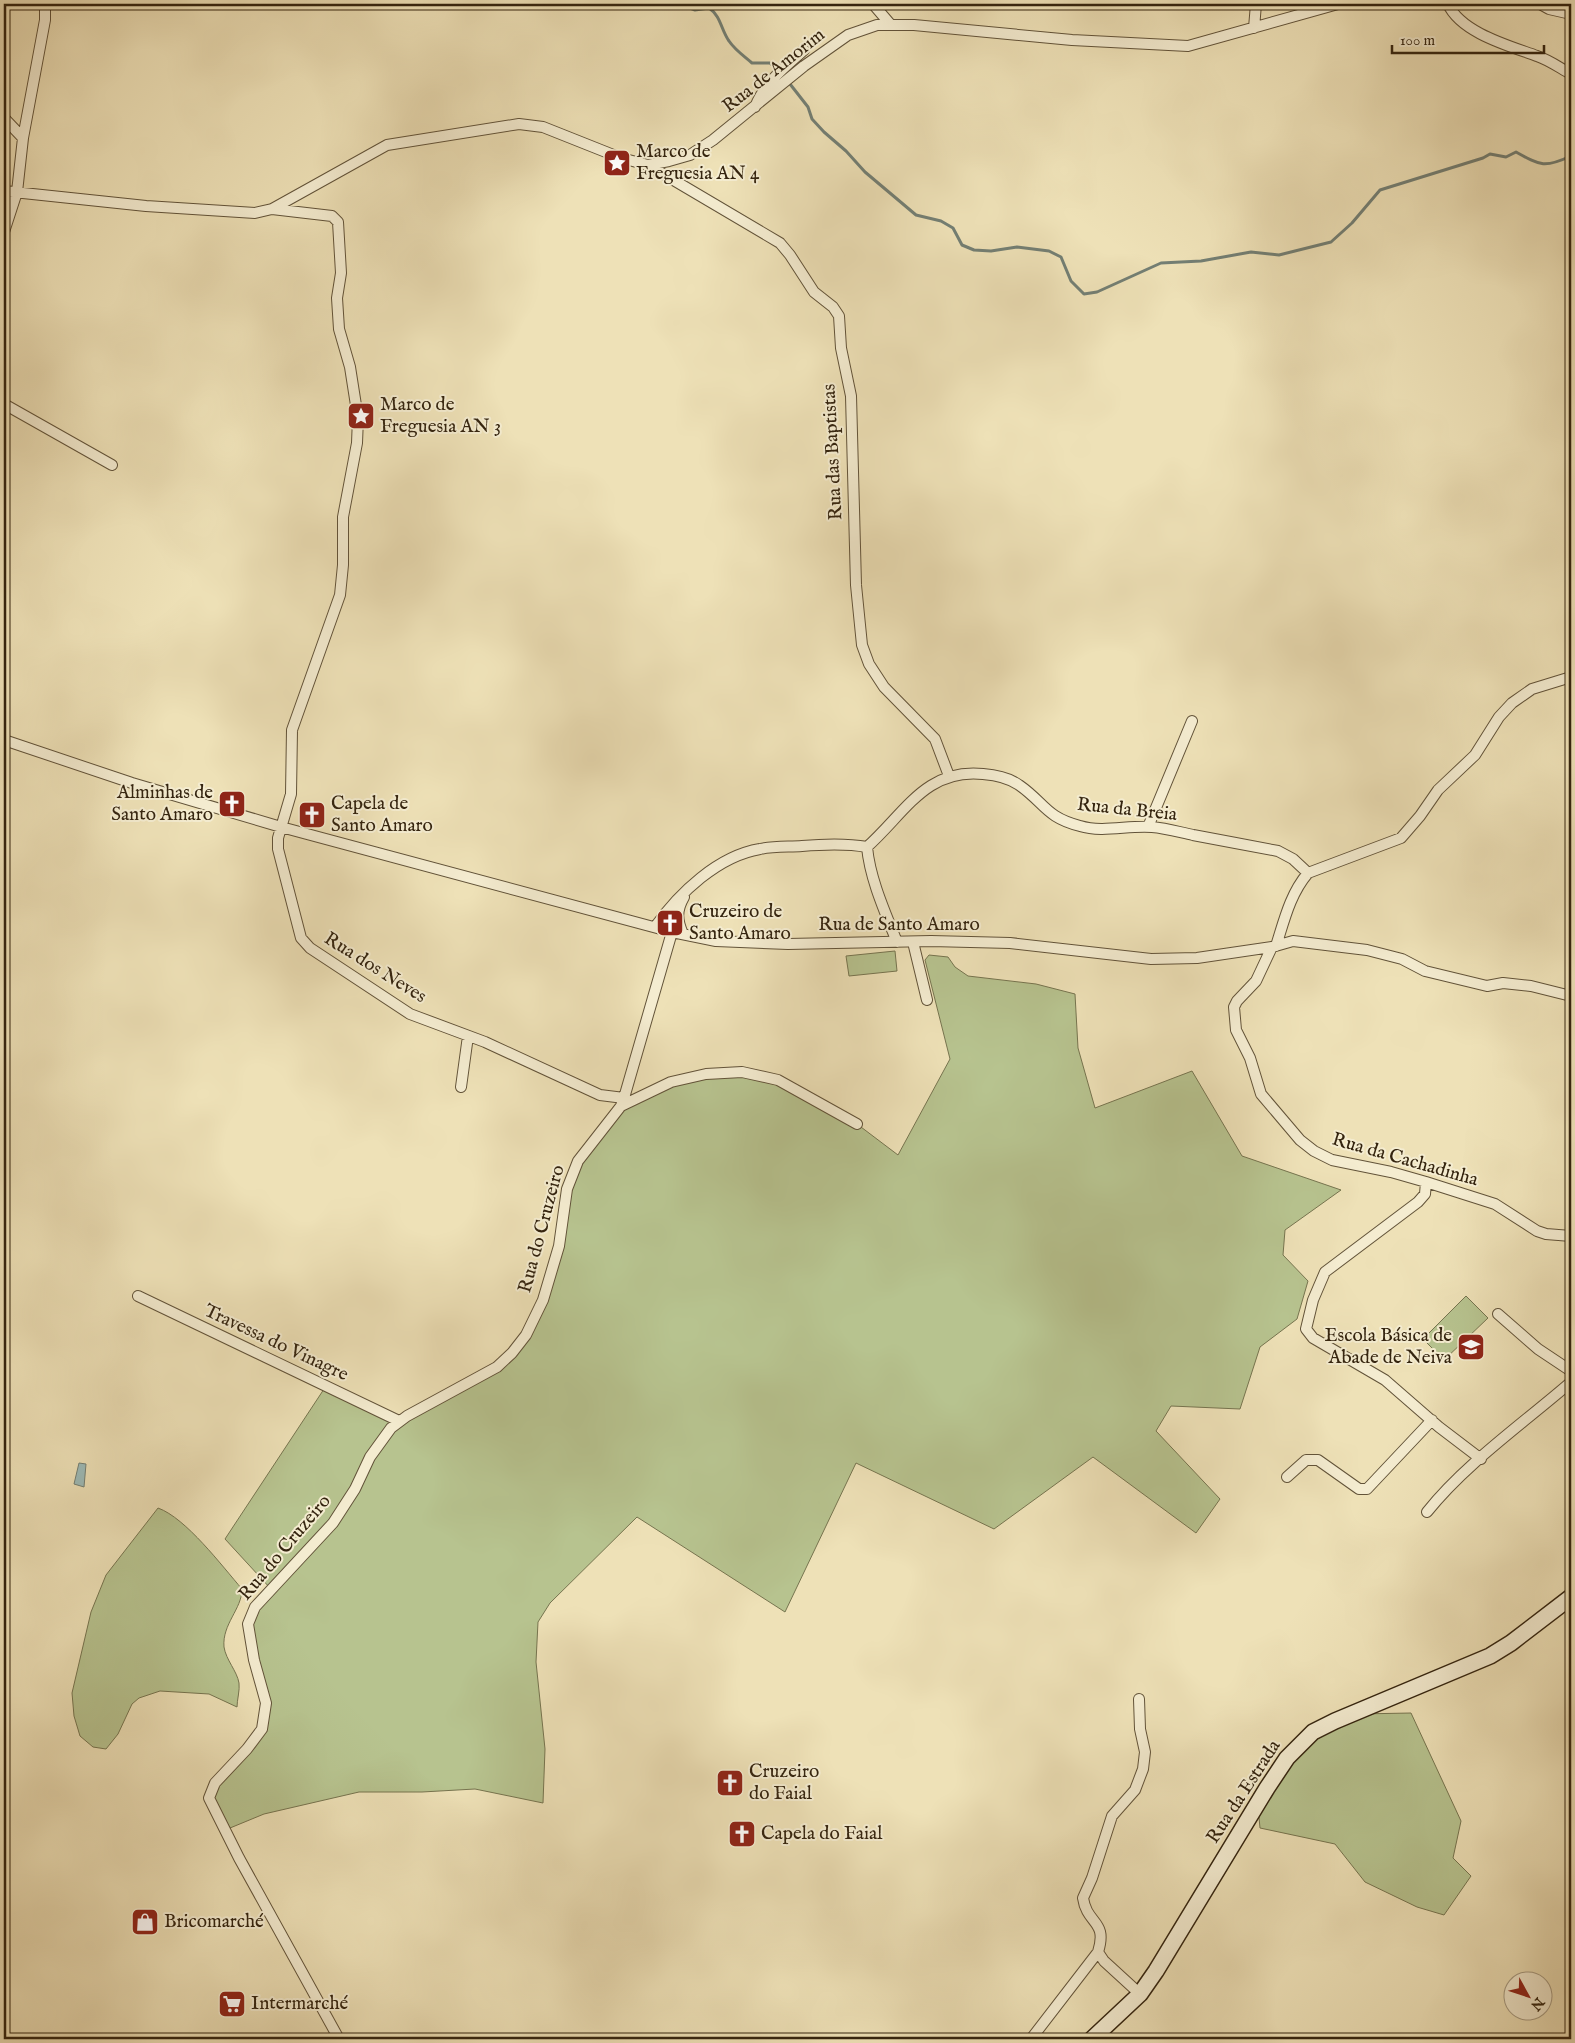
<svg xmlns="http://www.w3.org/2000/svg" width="1575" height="2043" viewBox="0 0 1575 2043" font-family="'IM FELL English',serif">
	<rect width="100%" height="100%" fill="#eee1b7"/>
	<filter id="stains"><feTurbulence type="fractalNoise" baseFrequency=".004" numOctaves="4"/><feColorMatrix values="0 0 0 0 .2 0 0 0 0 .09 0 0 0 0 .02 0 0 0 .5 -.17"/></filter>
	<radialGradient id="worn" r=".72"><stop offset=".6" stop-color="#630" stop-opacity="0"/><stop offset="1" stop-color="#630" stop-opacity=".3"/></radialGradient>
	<path fill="#b7c38f" stroke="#76744f" d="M895,951l2,20 -48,5 -3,-20z
		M929,955l19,2 7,10 13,9 68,8 39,10 3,54 17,60 97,-37 50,85 99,34 -56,40 -2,25 25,26 -11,38 -37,28 -20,62 -69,-3 -15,25 64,68 -24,34 -103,-76 -99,72 -138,-66 -71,149 -148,-95 -87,86 -12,19 -2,40 9,87 -2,54 -68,-14 -53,3h-63l-95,22 -34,14 -21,-30 53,-69 4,-26 -18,-79 23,-35 -46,-50 101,-153 73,35 113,-68 31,-53 35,-139 43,-55 50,-24 71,-10 36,8 79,44 41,31 52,-96 -25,-99z
		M1466,1296l22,22 -44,42 -21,-21z
		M158,1508c28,10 64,58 84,81 0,20 -20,35 -18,58 2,13 13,24 15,36 1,7 -2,17 -2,24l-28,-13 -49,-3 -21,7 -7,6 -14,30 -12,15 -13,-2 -13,-11 -6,-20 -2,-23 19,-81 15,-37z
		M1411,1713l50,108 -8,37 18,18 -27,39 -27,-8 -52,-25 -30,-38 -75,-16 -2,-21 34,-52 66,-41z"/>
	<path fill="#9dbbb8" stroke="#737f74" d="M79,1463l7,1 -2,23 -10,-3z"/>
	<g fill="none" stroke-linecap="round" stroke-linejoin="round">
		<path stroke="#737f74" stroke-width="3" d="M680,4l15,6 14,-2c12,8 12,22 20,33 6,9 15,15 23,22h18l6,6
			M790,84l18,23 4,12 12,13 22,19 19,21 51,43 25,6 12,7 9,17 12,5 17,1 26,-4 32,4 12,6 10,24 13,13 13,-2 64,-29 40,-2 50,-9 28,3 52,-13 21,-19 28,-33 103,-32 7,-4 16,3 10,-5c25,14 29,16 55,4"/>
		<g stroke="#625339" stroke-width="12">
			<path id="minor" d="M873,4l18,21
				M1448,4c13,29 62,42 89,52 12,4 23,12 34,18
				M1540,4l9,5 22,5
				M1254,28l2,-24
				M755,107c10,-25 30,-40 49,-57
				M4,118l19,20
				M648,165l132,78 10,12 24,37 19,15 6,9 2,32 10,48 5,189 6,60 7,19 15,23 51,52 14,37
				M4,191l142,15 109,7 17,-4 115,-64 132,-21 24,3 78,31 27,7 21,-4 21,-6 23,-15 91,-74 44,-31 29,-10h37l158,15 116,6 150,-42
				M272,209l60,7 6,6 3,51 -4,25 2,31 11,38 8,51 -1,25 -14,74v48l-3,30 -48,135 -1,64 -13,44v11l23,89 9,10 100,66 75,28 115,53 24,3
				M4,232l13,-40 6,-54 22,-118v-16
				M4,404l108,61
				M4,740l128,43 149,44 391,105 44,9 72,3 143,-3 79,2 141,16 46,-1 75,-11 21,-6 74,9 35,9 23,12 62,15 16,-3 28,3 40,10
				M1148,827l44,-106
				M655,927c24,-34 63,-71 105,-78 14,-3 29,-2 42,-3 23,-2 43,-3 65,1
				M683,934c-6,-14 -7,-23 1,-37
				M897,942c-12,-30 -27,-63 -30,-95 38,-34 59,-79 116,-73 12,1 25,3 36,11 26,18 26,32 61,41 23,7 48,-1 72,1 13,1 27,5 41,8 28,5 57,11 85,16l15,8 15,14
				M913,942l14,58
				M1276,946c8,-25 14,-52 32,-73l93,-35 19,-22 18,-26 37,-35 24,-38 13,-14 20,-14 39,-12
				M1272,947l-16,34 -19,20 -3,6 2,23 14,28 11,36 39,46 14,11 18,9 59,12 35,10 69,22 42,27 9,3 25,2
				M461,1087l7,-51
				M621,1106l50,-24 35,-8 36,-2 36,8 79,44
				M1426,1182l-1,12 -7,8 -93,70 -12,28 -7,29 7,9 72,42 54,47 42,32
				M138,1296l261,125
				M1498,1314l40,35 33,22
				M1287,1477l19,-17h12l41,29h8l65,-69
				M1427,1512c38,-48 98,-90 144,-130
				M1139,1699l1,30 5,23 -2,17 -8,21 -23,26 -20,62 -9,20c4,27 25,22 15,54l6,9 36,33
				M339,2039l-100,-181 -30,-60 6,-15 32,-34 15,-20 4,-26 -12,-43 -6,-36 7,-17 78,-84 22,-34 15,-32 21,-29 16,-12 90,-49 15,-14 14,-18 17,-35 16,-54 8,-57 11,-28 43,-55 3,-8 48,-166
				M1031,2039l67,-87"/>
		</g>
		<g stroke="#34240f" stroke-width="18">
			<path id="secondary" d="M1092,2039l48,-45 16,-23 111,-183 20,-30 26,-26 22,-11 155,-65 21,-13 60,-46"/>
		</g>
		<use href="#minor" stroke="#f4ecd0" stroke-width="10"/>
		<use href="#secondary" stroke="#f4ecd0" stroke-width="15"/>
	</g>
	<defs>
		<g id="sight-square" transform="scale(1.4375)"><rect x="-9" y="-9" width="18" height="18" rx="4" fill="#8f2418" stroke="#f4ecd0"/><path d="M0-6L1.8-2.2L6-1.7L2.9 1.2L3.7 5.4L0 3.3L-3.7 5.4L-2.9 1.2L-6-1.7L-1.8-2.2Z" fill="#fff"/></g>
		<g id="church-square" transform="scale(1.4375)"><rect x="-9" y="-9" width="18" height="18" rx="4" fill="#8f2418" stroke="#f4ecd0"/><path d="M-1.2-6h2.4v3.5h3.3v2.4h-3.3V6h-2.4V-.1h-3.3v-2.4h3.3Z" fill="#fff"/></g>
		<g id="school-square" transform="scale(1.4375)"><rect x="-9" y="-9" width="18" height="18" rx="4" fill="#8f2418" stroke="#f4ecd0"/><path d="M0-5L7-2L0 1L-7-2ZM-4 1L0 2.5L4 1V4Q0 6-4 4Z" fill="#fff"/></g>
		<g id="shop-square" transform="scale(1.4375)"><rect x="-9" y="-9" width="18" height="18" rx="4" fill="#8f2418" stroke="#f4ecd0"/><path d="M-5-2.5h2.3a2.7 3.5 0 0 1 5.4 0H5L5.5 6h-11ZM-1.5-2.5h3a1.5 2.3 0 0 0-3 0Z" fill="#fff"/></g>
		<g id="supermarket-square" transform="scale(1.4375)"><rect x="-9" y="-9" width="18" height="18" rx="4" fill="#8f2418" stroke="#f4ecd0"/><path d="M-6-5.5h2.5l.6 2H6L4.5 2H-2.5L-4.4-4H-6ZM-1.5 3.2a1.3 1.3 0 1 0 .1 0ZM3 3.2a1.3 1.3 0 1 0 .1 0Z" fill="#fff"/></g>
	</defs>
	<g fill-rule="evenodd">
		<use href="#sight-square" x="617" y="163"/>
		<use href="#sight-square" x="361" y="416"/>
		<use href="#church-square" x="232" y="804"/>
		<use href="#church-square" x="312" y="815"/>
		<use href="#church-square" x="670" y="923"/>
		<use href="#school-square" x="1471" y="1347"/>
		<use href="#church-square" x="730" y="1783"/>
		<use href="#church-square" x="742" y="1834"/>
		<use href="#shop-square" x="145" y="1922"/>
		<use href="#supermarket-square" x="232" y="2004"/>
	</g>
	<g text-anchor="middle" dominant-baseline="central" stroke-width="4" stroke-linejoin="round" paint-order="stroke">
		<g font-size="19" fill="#34240f" stroke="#f4ecd0">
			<text transform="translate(774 71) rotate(-38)">Rua de Amorim</text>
			<text transform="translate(833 452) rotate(-93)">Rua das Baptistas</text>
			<text transform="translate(1127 810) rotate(6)">Rua da Breia</text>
			<text x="899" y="925">Rua de Santo Amaro</text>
			<text transform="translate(375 968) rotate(32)">Rua dos Neves</text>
			<text transform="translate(1405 1160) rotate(16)">Rua da Cachadinha</text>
			<text transform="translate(542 1229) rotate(-75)">Rua do Cruzeiro</text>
			<text transform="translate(276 1343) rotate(25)">Travessa do Vinagre</text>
			<text transform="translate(285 1548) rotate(-50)">Rua do Cruzeiro</text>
			<text transform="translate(1244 1792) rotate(-57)">Rua da Estrada</text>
		</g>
		<g font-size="19" fill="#34240f" stroke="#f4ecd0" text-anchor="start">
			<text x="636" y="152">Marco de<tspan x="636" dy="22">Freguesia AN 4</tspan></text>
			<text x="380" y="405">Marco de<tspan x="380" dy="22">Freguesia AN 3</tspan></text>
			<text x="213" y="793" text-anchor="end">Alminhas de<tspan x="213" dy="22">Santo Amaro</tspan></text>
			<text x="331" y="804">Capela de<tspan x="331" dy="22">Santo Amaro</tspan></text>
			<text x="689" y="912">Cruzeiro de<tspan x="689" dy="22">Santo Amaro</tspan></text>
			<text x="1452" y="1336" text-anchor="end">Escola Básica de<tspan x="1452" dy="22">Abade de Neiva</tspan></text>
			<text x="749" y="1772">Cruzeiro<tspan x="749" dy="22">do Faial</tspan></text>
			<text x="761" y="1834">Capela do Faial</text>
			<text x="164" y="1922">Bricomarché</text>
			<text x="251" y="2004">Intermarché</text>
		</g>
	</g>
	<rect width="1575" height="2043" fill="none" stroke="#eee1b7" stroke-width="20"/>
	<rect x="5" y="5" width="1565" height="2033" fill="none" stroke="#34240f" stroke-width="2.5"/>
	<rect x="10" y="10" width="1555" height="2023" fill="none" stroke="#34240f"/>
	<g transform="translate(1528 1996) rotate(130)"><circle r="24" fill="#f4ecd0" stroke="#a79c83"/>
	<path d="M0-4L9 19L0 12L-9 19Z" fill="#8f2418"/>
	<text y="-8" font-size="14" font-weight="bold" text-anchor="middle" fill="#34240f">N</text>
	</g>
	<path d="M1392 45v8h152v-8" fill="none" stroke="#34240f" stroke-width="2.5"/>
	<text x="1400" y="45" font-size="15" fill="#34240f" stroke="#f4ecd0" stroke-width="4" paint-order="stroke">100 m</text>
	<rect width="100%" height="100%" filter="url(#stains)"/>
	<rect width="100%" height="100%" fill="url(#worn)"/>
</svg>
